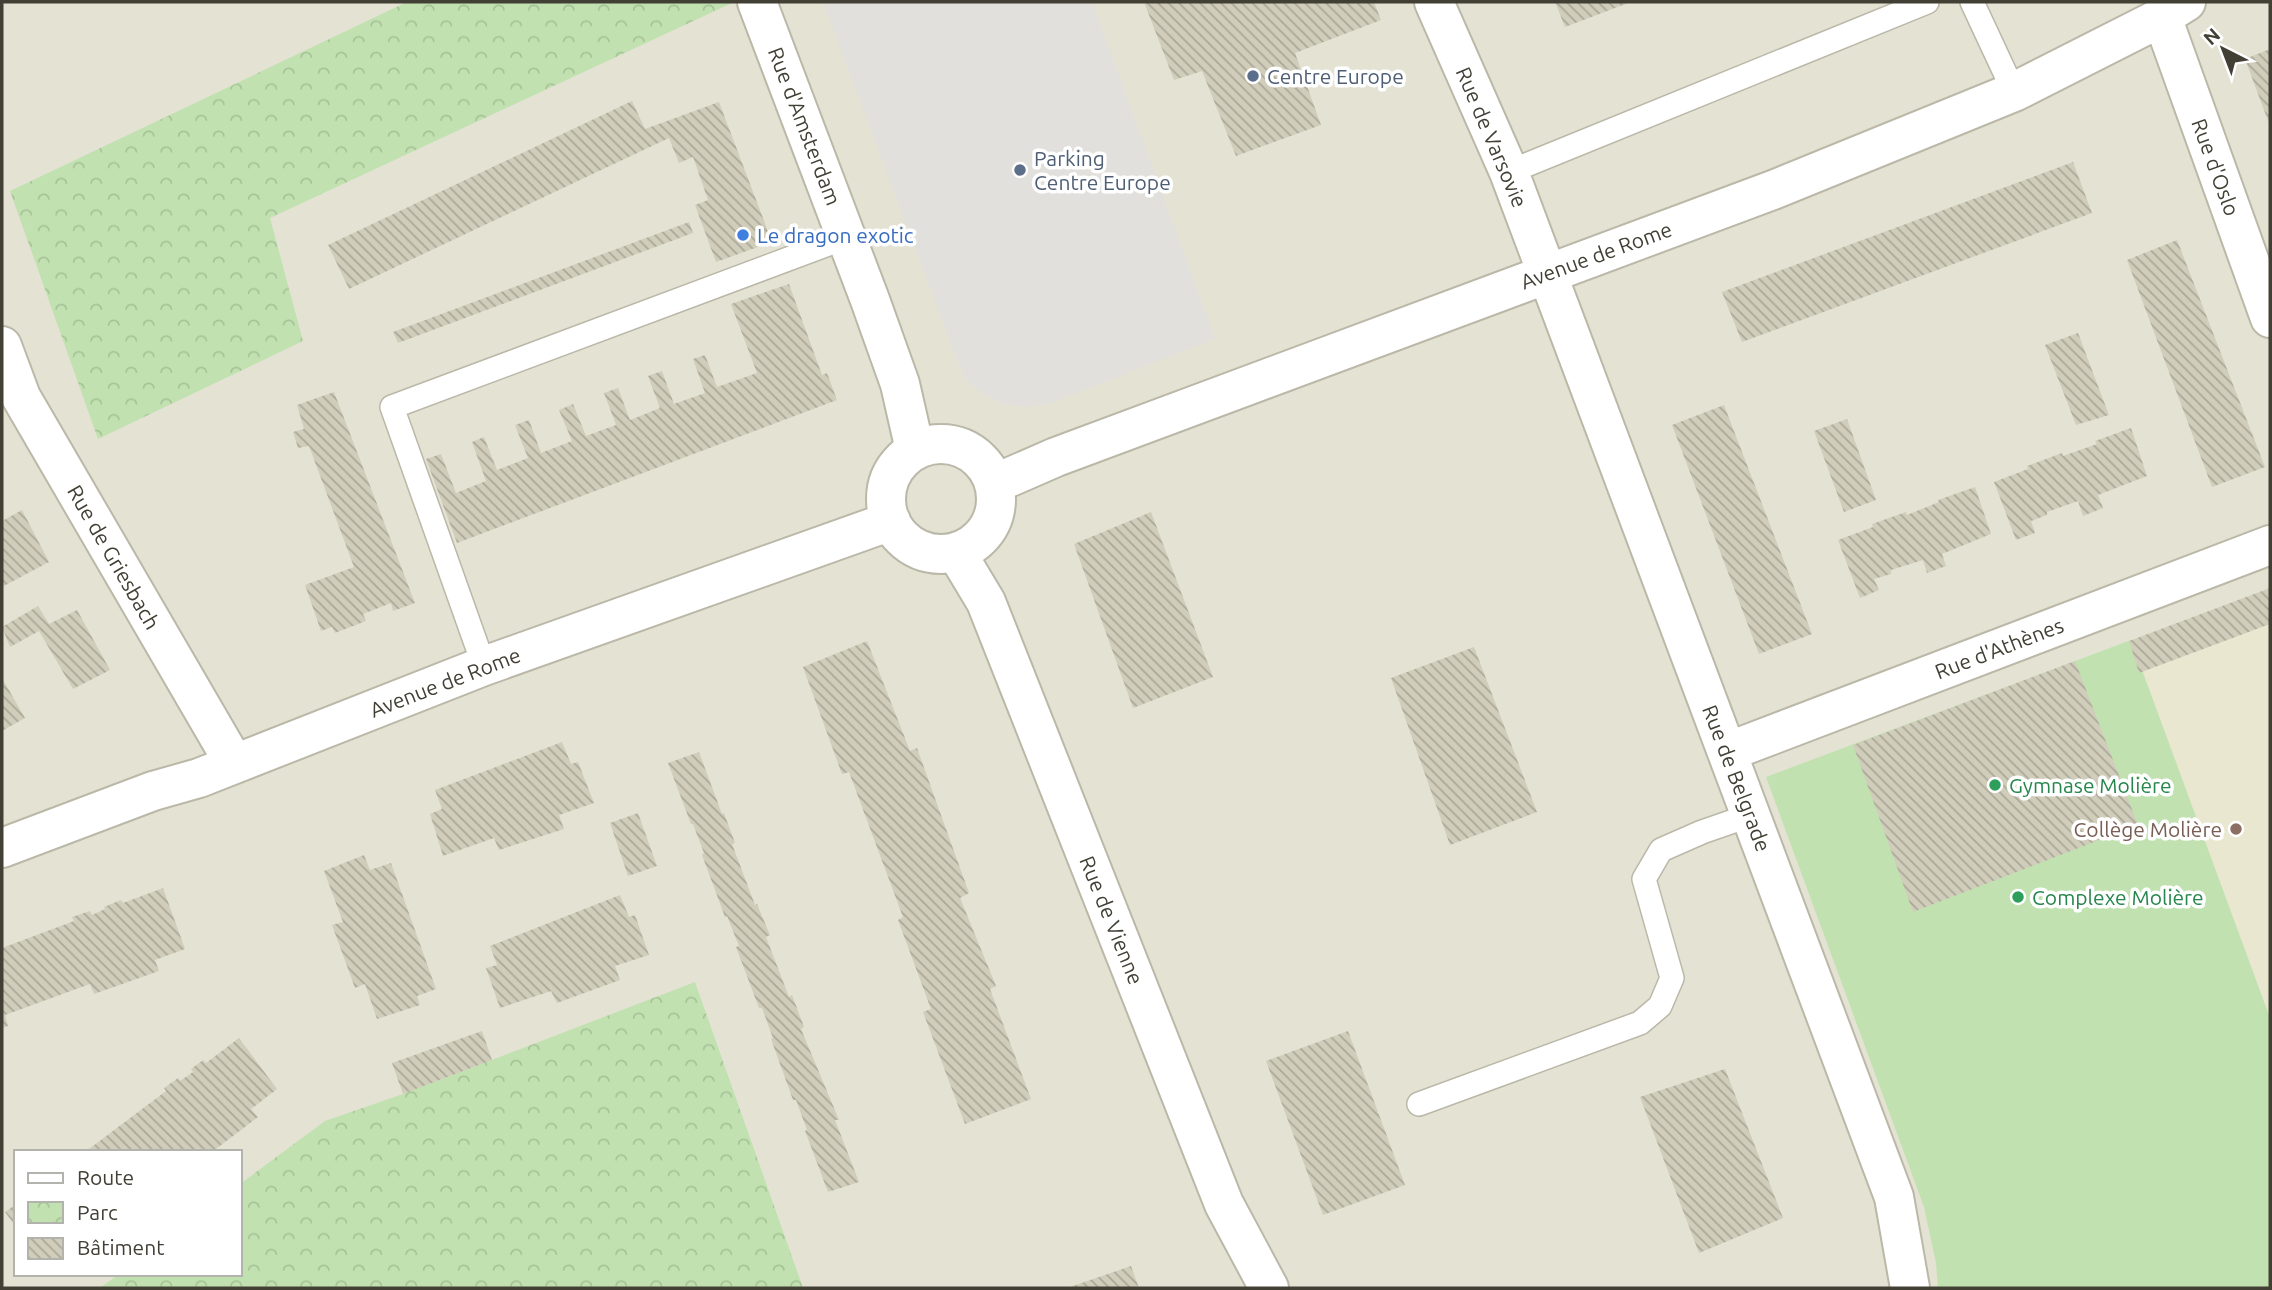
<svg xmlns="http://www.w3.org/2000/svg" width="2272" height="1290" viewBox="0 0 2272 1290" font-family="Ubuntu,sans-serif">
	<defs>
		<pattern id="park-crowns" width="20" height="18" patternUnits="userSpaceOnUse" patternTransform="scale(1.75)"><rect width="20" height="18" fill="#c1e2b0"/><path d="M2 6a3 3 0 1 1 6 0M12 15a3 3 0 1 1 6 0" fill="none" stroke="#a7c398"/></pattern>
		<pattern id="building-back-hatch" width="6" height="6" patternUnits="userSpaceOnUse" patternTransform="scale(1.75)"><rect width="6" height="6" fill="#d1cdbb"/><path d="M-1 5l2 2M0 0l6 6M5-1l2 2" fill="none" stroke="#aba899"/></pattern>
	</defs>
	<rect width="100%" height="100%" fill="#f0efe4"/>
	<path fill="#e4e2d3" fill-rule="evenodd" d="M2,2h2268v1286h-2268zM16,1152h224v122h-224z"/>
	<path fill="#e9e7cf" d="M2270,588v430l-139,-378z"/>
	<path fill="#c1e2b0" d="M2131,640l139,378v270h-332l-2,-25 -12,-56 -158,-430z"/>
	<path fill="url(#park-crowns)" d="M407,2h327l-464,216 33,123 -205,98 -88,-248z
		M695,982l108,306h-703l19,-14h121v-90l85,-63 78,-27z"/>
	<path fill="#e1e0dc" d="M823,2h269l123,337 -164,64 -24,4 -24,-3 -19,-9 -17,-14 -10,-21z"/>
	<path fill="url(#building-back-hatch)" d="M1144,2h230l7,18 -86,33 26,72 -85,31 -34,-85 -28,9z
		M1555,2h76l-66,25z
		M2270,49v77l-25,-67z
		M632,101l13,28 74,-27 53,140 -56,20 -21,-57 13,-5 -15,-43 -14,6 -10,-25 -320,151 -21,-44z
		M2073,162l19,51 -350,129 -20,-50z
		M689,222l4,11 -295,110 -5,-11z
		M2177,240l88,227 -53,20 -85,-227z
		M789,284l33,91 5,-2 10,27 -380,143 -31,-84 15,-5 15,39 30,-12 -14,-39 12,-5 13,33 31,-12 -13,-33 14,-5 12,33 31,-12 -13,-31 14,-6 13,32 30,-11 -12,-32 14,-5 12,32 30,-12 -12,-32 14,-5 12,33 31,-11 -12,-34 12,-4 12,32 40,-14 -26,-69z
		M2078,333l31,82 -33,10 -31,-80z
		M334,392l81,211 -22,8 -2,-8 -28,11 3,7 -31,12 -3,-6 -11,4 -16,-46 49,-18 -45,-121 -11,2 -5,-16 11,-3 -7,-24z
		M1724,405l88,229 -53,20 -87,-229z
		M1847,419l29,81 -32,12 -30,-81z
		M2131,428l16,48 -49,19 5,13 -20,8 -5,-15 -31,11v3l-16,6 4,12 -19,7 -22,-58 34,-13 -1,-3 35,-13 1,3 34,-12 -2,-3z
		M1975,487l16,47 -49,20 4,12 -19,7 -4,-13 -32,10v4l-17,5 5,11 -19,8 -22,-58 35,-13 -1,-3 34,-12 1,3 32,-13 -1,-2z
		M22,510l27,52 -47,25v-66z
		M1151,512l62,165 -80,31 -59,-164z
		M2270,588v36l-131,49 -10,-32z
		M38,606l11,18 28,-14 33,60 -37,19 -34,-58 -29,16 -8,-20z
		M867,641l43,110 7,-3 52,145 -9,5 36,88 -6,3 41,110 -66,25 -42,-112 8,-3 -33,-89 5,-3 -54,-145 -7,2 -39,-107z
		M1474,647l63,165 -87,33 -59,-167z
		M2075,661l63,164 -225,87 -60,-167z
		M2,678l23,40 -23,13z
		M562,742l9,22 7,-2 16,41 -35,12 5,14 -65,21 -5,-12 -51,18 -13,-42 12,-5 -7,-19z
		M699,752l23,62 2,-1 11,30 -3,1 23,61 2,-1 13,31 -4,2 23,60 3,-2 12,32 -3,2 38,91h-4l24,62 -31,10 -23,-61 2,-1 -11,-30h-3l-22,-61 2,-1 -11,-30h-3l-23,-61 3,-1 -12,-30 -2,1 -23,-62 2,-2 -11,-29h-2l-23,-61z
		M638,813l19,53 -29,10 -18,-53z
		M364,855l6,15 21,-7 45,126 -19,7 3,9 -43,14 -12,-35 -10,4 -23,-63 11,-3 -19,-51z
		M163,888l22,61 -30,11 4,11 -65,23 -4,-10 -85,31 3,11 -6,2v-80l72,-27 -2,-4 18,-6 2,4 13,-6 -1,-2 17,-7 2,3z
		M620,895l9,22 6,-2 14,40 -34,11 5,14 -63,23 -6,-12 -51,17 -14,-40 11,-3 -7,-19z
		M482,1031l10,29 -89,34 -11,-31z
		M1348,1031l57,154 -82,30 -57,-154z
		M239,1038l38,51 -26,20 7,8 -46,35h-12l-2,-4 -5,4h-108l81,-61 -2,-3 14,-10 2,3 13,-9 -2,-3 12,-9 3,3z
		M1725,1069l58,149 -84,35 -59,-156z
		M16,1204v23l-11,-15z
		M1131,1266l8,22h-72z"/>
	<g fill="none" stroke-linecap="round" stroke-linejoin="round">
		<g stroke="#bbb8a8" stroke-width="26">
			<path id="service" d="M1972,2l42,90
				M1509,172l418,-170
				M484,666l-92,-259 455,-170
				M1419,1104l221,-81 20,-17 12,-28 -28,-99 17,-29 41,-18 49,-17"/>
		</g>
		<g stroke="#bbb8a8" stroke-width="42">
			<path id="minor" d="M757,2l113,298 30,84 15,66
				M1434,2l75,170 385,1025 16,91
				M2162,17l108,301
				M2,346l19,51 213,366
				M886 499a55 55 0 1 1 110 0a55 55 0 1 1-110 0Z
				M994,484l62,-27 717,-267 241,-98 148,-75 24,-15
				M956,552l30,50 238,602 45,84
				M1727,752l543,-207
				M2,848l151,-57 46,-13 285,-112 407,-145"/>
		</g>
		<use href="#service" stroke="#fff" stroke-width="23"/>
		<use href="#minor" stroke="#fff" stroke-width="38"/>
	</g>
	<g fill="#5c6f8a" stroke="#fff" stroke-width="2.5">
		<circle cx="1253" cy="76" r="7"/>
		<circle cx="1020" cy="170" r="7"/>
	</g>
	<circle fill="#3f7fe0" stroke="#fff" stroke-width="2.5" cx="743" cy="235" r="7"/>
	<g fill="#2e9e5b" stroke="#fff" stroke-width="2.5">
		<circle cx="1995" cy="785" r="7"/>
		<circle cx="2018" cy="897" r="7"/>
	</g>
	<circle fill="#8d6e63" stroke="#fff" stroke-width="2.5" cx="2236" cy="829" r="7"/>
	<g text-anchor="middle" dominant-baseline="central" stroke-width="7" stroke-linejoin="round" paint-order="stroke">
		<g font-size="21" fill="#4e5e75" stroke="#fff" text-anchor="start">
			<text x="1267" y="76">Centre Europe</text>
			<text x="1034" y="158">Parking<tspan x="1034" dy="24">Centre Europe</tspan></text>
		</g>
		<g font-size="21" fill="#424035" stroke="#fff">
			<text transform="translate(805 126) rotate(69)">Rue d'Amsterdam</text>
			<text transform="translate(1492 137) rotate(67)">Rue de Varsovie</text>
			<text transform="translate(2216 167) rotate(70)">Rue d'Oslo</text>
			<text transform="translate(1596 255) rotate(-20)">Avenue de Rome</text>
			<text transform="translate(114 557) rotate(60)">Rue de Griesbach</text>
			<text transform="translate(1999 648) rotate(-21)">Rue d'Athènes</text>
			<text transform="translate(445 682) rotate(-21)">Avenue de Rome</text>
			<text transform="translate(1737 778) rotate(69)">Rue de Belgrade</text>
			<text transform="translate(1112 920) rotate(68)">Rue de Vienne</text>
		</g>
		<g font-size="21" fill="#366cbe" stroke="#fff" text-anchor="start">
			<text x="757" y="235">Le dragon exotic</text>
		</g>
		<g font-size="21" fill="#27864d" stroke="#fff" text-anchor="start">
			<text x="2009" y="785">Gymnase Molière</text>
			<text x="2032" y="897">Complexe Molière</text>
		</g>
		<g font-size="21" fill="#785e54" stroke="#fff" text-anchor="end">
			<text x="2222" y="829">Collège Molière</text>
		</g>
	</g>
	<rect width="2272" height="1290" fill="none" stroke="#424035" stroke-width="7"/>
	<rect x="14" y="1150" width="228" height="126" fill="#ffffff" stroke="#b3b3ae" stroke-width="2"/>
	<rect x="28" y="1173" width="35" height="10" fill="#ffffff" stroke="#b3b3ae" stroke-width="2"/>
	<text x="77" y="1185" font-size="21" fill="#424035">Route</text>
	<rect x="28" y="1202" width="35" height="21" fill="url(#park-crowns)" stroke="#b3b3ae" stroke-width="2"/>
	<text x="77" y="1220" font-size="21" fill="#424035">Parc</text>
	<rect x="28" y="1238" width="35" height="21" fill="url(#building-back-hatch)" stroke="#b3b3ae" stroke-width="2"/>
	<text x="77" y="1255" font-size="21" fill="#424035">Bâtiment</text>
	<g transform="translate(2223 49) rotate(318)" stroke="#ffffff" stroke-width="5" paint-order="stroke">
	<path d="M0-5L12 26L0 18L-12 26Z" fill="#424035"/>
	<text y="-10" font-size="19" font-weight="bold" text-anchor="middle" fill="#424035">N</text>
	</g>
</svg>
